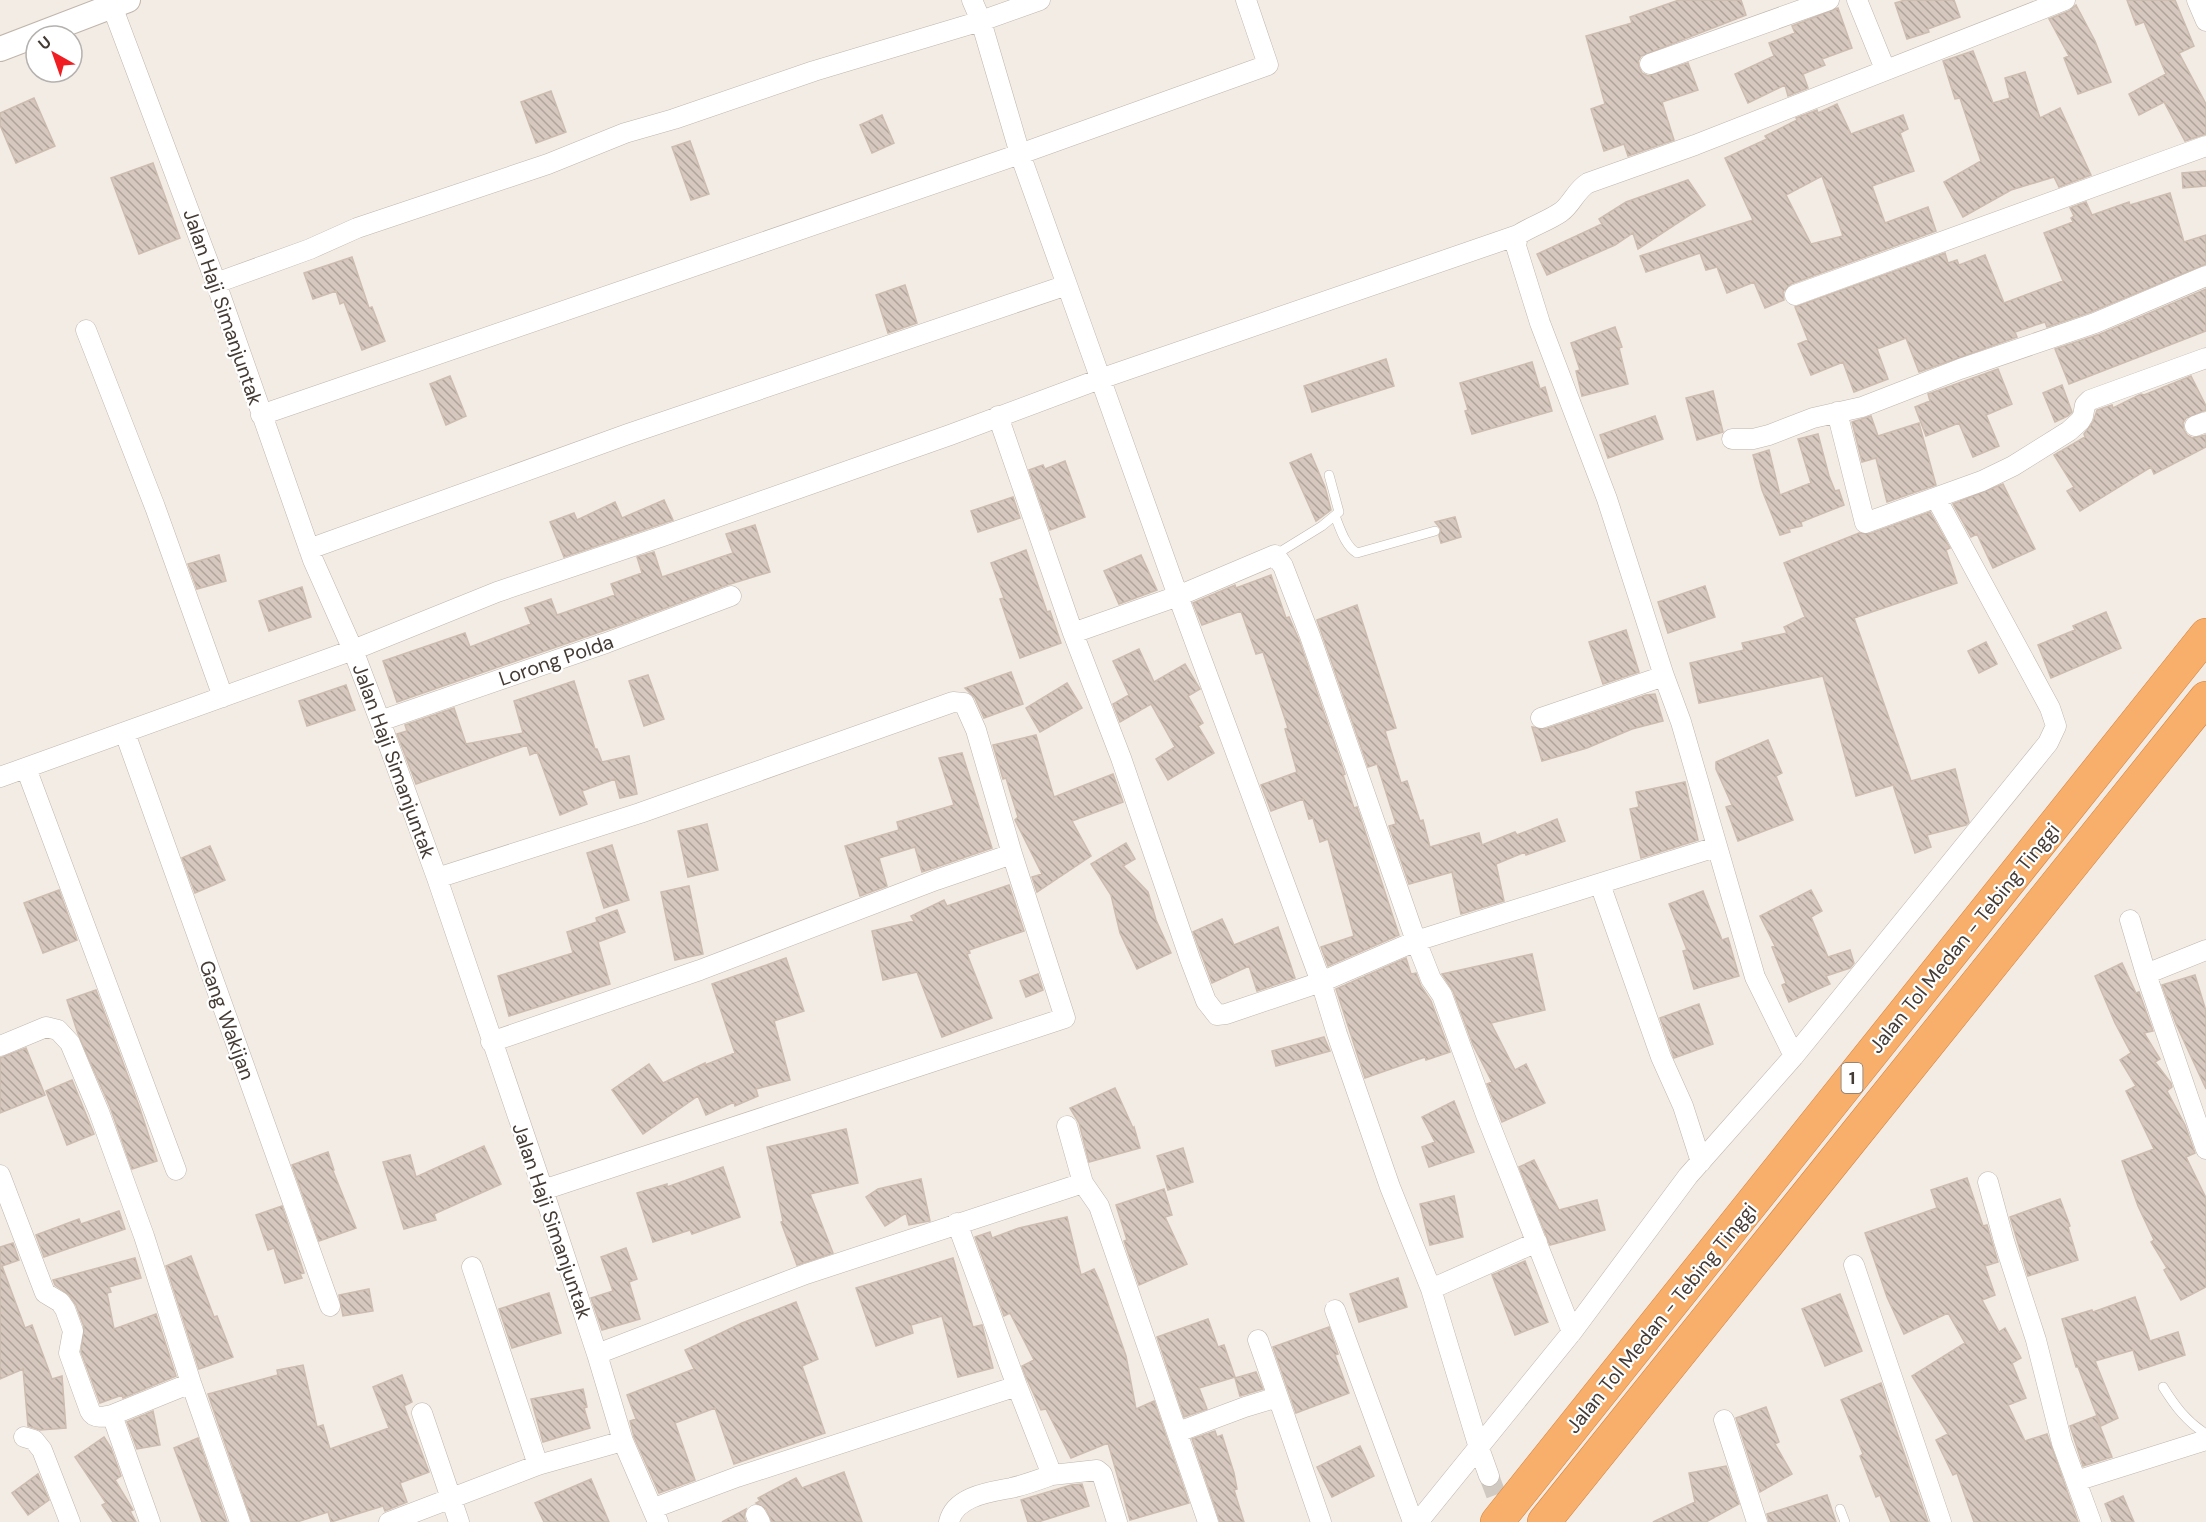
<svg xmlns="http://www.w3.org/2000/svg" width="2206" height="1522" viewBox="0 0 2206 1522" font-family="'DM Sans',sans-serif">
	<defs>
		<pattern id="building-back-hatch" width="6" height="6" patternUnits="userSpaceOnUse" patternTransform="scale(1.5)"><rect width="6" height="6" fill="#d6c8be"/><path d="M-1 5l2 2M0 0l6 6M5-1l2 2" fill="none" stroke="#afa49b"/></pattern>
	</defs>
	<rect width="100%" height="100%" fill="#f2ece5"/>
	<path fill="url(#building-back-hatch)" stroke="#cdbcaf" stroke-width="1.5" fill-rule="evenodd" d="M1679,0h62l5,15 -105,41 -3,5 1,6 3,6 6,3 40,-13 10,27 -36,12 12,38 -46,16 -4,-12 -20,7 -13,-42 14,-5 -19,-68 46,-13 -2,-6z
		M1905,0h49l6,17 -32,12 1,3 -22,7 -12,-36z
		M2127,0h48l19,46 -15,7 27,51v30l-21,7 -21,-39 -25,13 -10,-21 37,-20 -22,-52 -8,3z
		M2076,5l19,36 16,41 -33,12 -14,-36 5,-2 -20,-37 20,-8z
		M1838,8l14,40 -30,11 3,6 -22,9 5,14 -20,8 -3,-11 -37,18 -13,-29 39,-18 -5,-13 26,-10 -3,-7z
		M1973,51l20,52 17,-5 -5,-20 20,-6 15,46 20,-10 31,67 -32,12 -5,-10 -43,13 -48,27 -19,-35 37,-21 -21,-63 -5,1 -12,-38z
		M551,91l15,41 -30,11 -15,-41z
		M34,98l21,48 -39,17 -16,-38v-12z
		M1837,104l14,30 52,-19 5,14 -8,4 14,38 -42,15 13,37 43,-16 8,24 -145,53 -8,8 1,8 -19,8 -11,-26 -27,11 -10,-26 -11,3 -6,-17 -54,19 -6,-16 113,-36 -28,-62 42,-19 -2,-3 32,-16 -1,-2 21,-8 1,3zM1822,176l21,60 -32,8 -25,-49z
		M882,115l12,28 -22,10 -12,-28z
		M690,141l19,53 -18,6 -19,-53z
		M153,163l27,75 -41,16 -28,-76z
		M2206,171v15l-23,2 -1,-15z
		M1688,180l17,25 -67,44 -5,-16 -18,12 -68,30 -10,-21 65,-30 -3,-5 27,-17z
		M2170,193l14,49 22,-7v29l-115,48 -44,15 -2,-5 -30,10 2,5 -98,35 -13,-34 -29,11 11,30 -34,13 -11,-30 -32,13 -13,-31 10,-4 -13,-33 150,-54 3,10 9,-3 2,5 26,-10 19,48 59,-22 -19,-48 29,-11 -2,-4 3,-2 -4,-8 16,-6 6,13 37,-13 1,3z
		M352,257l17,51 3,-1 13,34 -23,9 -18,-48 -4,2 -4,-13 -23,8 -9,-26z
		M905,285l12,38 -29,10 -12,-38z
		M2206,289v42l-137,53 -14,-35 45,-15z
		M1615,327l7,20 -3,1 9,36 -46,12 -6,-25 4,-1 -9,-27z
		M1386,359l8,27 -82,26 -8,-26z
		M1532,362l8,27 5,-2 7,24 -80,23 -7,-23 3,-1 -8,-27z
		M1998,369l14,35 -26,11 13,31 -26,11 -14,-34 -33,13 -11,-29 15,-6 -2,-7z
		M450,376l16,40 -20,9 -16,-41z
		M2191,376l15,30v4l-20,8 -3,5 1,7 3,5 5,3 14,-3v12l-52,27 -3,-7 -71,44 -13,-20 7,-4 -20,-32 31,-18 -1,-3 9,-12 4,-12 15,-5 1,3 28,-14 3,1z
		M2062,385l10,27 -4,4 -13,6 -12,-29z
		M1713,391l10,41 -26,8 -11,-42z
		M1655,416l8,23 -55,19 -8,-23z
		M1871,416l7,20 41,-13 17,62 -49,17 -11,-44 -14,4 -10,-40z
		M1818,434l11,42 6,15 4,-1 5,15 -43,17 1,4 -13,3 1,3 -10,3 -18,-45 -9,-35 16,-5 11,45 31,-12 -13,-44z
		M1311,454l14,33 6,23 -15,11 -26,-58z
		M1065,461l20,56 -35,13 -21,-60 14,-5 2,4z
		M2003,484l32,65 -42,19 -16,-34 -6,3 -18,-33z
		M1013,497l7,21 -42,14 -7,-21z
		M664,500l9,20 -109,37 -14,-35 24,-9 3,7 38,-18 7,16z
		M1930,512l20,36 -4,2 11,33 -103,35 57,163 44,-12 14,53 -3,3 -39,10 4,12 -16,6 -22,-68 -37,11 -33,-120 -124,27 -9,-40 54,-13 -2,-7 45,-10 -3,-6 21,-10 -21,-54 75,-30 10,1z
		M1455,517l6,20 -20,6 -2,-7 2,-7 -6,-7z
		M755,525l15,47 -43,13 -104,39 -226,78 -14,-41 82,-28 5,14 61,-23 -6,-16 26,-9 6,16 58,-20 -4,-11 31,-11 -5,-16 17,-5 8,25 71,-24 -7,-19z
		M1026,550l21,62 3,-1 11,32 -41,15 -20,-59 4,-1 -13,-35z
		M219,555l7,26 -29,8 -9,-25z
		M1141,555l16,35 -38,14 -15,-33z
		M1271,575l15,43 3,-1 10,23 46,134 -2,1 11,33 3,-1 42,128 -71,31 -7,-19 33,-11 -26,-97 -8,3 -7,-24 -4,1 -6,-20 -32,12 -10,-26 36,-13 -12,-43 3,-1 -25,-76 -7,2 -15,-43 -39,14 -9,-22 42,-18 1,3z
		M1705,586l10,31 -47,16 -10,-31z
		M302,587l9,30 -42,14 -10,-30z
		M1357,605l39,123 -11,3 16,52 6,-2 13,40 3,-1 7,27 49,-14 3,12 33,-13 2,3 40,-16 8,22 -39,14 -1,-3 -29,12 8,37 -43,13 -9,-42 -43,12 -20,-58 7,-2 -19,-60 -9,3 -51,-147z
		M2106,612l15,36 -70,30 -13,-33 37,-15 -2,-4z
		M1626,630l13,42 -36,12 -14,-42z
		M1986,642l11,22 -18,9 -11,-22z
		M1139,649l15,33 31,-18 15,25 -12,7 15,27 -5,3 16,27 -46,27 -12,-21 19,-12 -24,-43 -31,18 -7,-18 16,-9 -16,-34z
		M1011,672l12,32 -39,14 -9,-20 -10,-10z
		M648,675l16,44 -20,7 -15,-45z
		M574,681l21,68h2l5,13 27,-6 8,38 -17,4 -5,-19 -33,12 5,13 -27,11 -23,-63 -7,3 -3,-10 -111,39 -19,-50 10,-3 -2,-6 49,-17 12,36 57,-11 -9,-32z
		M1067,683l15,25 -42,24 -14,-24z
		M346,685l9,25 -48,16 -8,-25z
		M1655,694l8,27 -31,8 -45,19 -45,13 -10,-34 13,2 101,-34z
		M1036,735l18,62 59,-23 10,28 -51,19 19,35 -54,36 -5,-15 10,-3 -27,-54 3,-3 -12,-39 -3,1 -10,-34z
		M1768,740l14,33 -6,3 17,44 -55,21 -12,-34 6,-2 -16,-36v-7z
		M962,753l30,95 -70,24 -7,-25 -36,11 8,28 -27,10 -15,-50 54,-16 -2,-8 57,-17 -15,-47z
		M1685,782l13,58 -57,18 -11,-49 9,-2 -3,-15z
		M707,824l11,46 -30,7 -10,-46z
		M1126,843l9,16 -12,7 25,26 8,28 15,33 -34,16 -17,-36 -9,-38 -20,-31z
		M612,845l17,55 -25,8 -17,-55z
		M210,846l15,34 -30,13 -13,-35z
		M1009,885l15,46 -55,19 1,3 -3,1 25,64 -50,19 -25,-65 -34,8 -11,-49 42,-10 -3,-5 33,-16 3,6z
		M689,886l14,68 -28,6 -14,-68z
		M59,890l18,50 -34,13 -19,-50z
		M1811,890l11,21 -11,6 17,40 22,-7 4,13 -4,5 -24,8 4,8 -41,18 -7,-17 4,-2 -14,-36 3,-1 -15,-30z
		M1703,891l19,49 6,-2 11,38 -45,13 -11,-38 4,-1 -18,-46z
		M617,910l8,22 -27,10 12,42 -101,32 -11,-40 75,-23 -6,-21 30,-10 -1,-4z
		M1222,919l12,26 44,-18 17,51 -38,13 -8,-25 -37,17 -19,-51z
		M1532,954l13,56 -54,13 24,47 11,-6 19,39 -43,19 -15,-38 5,-2 -19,-37 -20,-54 -11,-17z
		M786,958l18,53 -30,10 16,59 -34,9 2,7 -23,10 -1,-4 -28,13 -8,-19 -55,38 -31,-44 37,-26 14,19 42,-20v2l30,-12 -23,-69z
		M1406,958l5,16 5,-1 5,13 10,15 19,51 -24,8 -1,-3 -60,21 -29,-89z
		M2122,963l14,30 3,-1 14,39 -9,2 16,26 -5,3 16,21 1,4 -5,4 18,34 10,28 -9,4 20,41v89l-25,13 -17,-30 3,-2 -16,-26 3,-2 -16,-34 -16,-45 32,-12 -28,-58 10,-5 -16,-26 11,-7 -16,-30 -20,-47z
		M1038,974l5,16 -17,7 -6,-16z
		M2195,975l11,36v78l-30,-65 -14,-39z
		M96,990l43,116 18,55 -25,8 -22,-62 -32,-73 -11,-34z
		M1699,1004l14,40 -39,14 -14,-40z
		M1324,1037l6,14 -54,15 -4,-15z
		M26,1048l19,47 -45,18v-55z
		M72,1080l22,54 -27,11 -21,-54z
		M1115,1088l18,40 1,-1 6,21 -51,14 -10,-39 -9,-15z
		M1454,1101l20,51 -45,15 -7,-20 13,-5 -13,-25z
		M846,1129l12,54 -48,11 23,59 -36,12 -16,-43 2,-1 -16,-74z
		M484,1146l17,38 -67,30 2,6 -32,9 -21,-67 27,-7 6,22z
		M1183,1148l10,34 -25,8 -11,-34z
		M328,1152l6,18 -1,1 23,57 -37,13 -27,-76z
		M1534,1160l25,50 38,-10 8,30 -55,15 -31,-78z
		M723,1167l17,50 -48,17 -2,-4 -37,12 -16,-49 30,-9v3z
		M1967,1178l16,48 4,-1 11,37 -13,4 10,29 -13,5 17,32 6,-4 16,30 -9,5 14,35 -18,7 17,36 22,-7 31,88h-104l-17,-49 -4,2 -17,-35 12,-6 -36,-58 53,-33 -17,-30 -44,21 -17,-37 -22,-64 72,-25 -6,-18z
		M921,1179l9,42 -21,4 -3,-12 -21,13 -19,-29 12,-8z
		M1164,1189l8,26 -7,2 22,47 -48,21 -15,-44 3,-1 -11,-35z
		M1454,1196l9,41 -33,8 -10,-41z
		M2060,1199l10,27 -2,1 10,33 -50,16 -18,-59z
		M282,1206l22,67 -4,1 2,4 -17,5 -11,-35 -6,2 -12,-35z
		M119,1211l6,18 -81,28 -8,-22 43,-16 2,5z
		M1067,1217l14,58 13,-6 7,15 25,72 10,53 18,-8 35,102 -59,17 -22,-77 -37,15 -25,-49 -5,1 -15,-33 -4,-11 12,-6 -24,-47 -6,3 -29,-79 15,-5 2,6 27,-10z
		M13,1243l6,17 -17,6 23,62 7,-3 20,54 10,-3 4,52 -26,2 -12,-4 -5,-57 -23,10v-132z
		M626,1248l11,31 -8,3 11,37 -38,11 -11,-32 22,-7 -12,-34z
		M191,1256l23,61 3,-1 16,41 -34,12 -33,-103z
		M135,1258l6,20 -32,9 2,5 -4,1 7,36 42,-15 20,62 -53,22 -1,-3 -22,8 -19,-51 3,-25 -8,-22 -7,-10 -14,-10 -2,-5z
		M953,1258l20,69 9,-2 11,43 -35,9 -16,-61 -31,9 2,8 -37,13 -20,-58z
		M1525,1261l23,61 -33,13 -23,-60z
		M1398,1278l9,29 -48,15 -9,-28z
		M369,1289l4,22 -30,5 -4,-21z
		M549,1293l12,40 -49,15 -13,-39z
		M1840,1294l22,57 -37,15 -23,-57z
		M2135,1297l15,44 28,-9 7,23 -46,15 -6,-20 -38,11 23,57 -17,8 -23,-59h-2l-14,-48 30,-9 1,2z
		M796,1302l22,57 -16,7 23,67 -91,31 -19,-56 -40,15 20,57 -36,13 -25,-56 -4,-16 6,-2 -9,-24 67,-26 -9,-19 57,-27z
		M1208,1319l10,28 6,-2 11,32 -36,11 8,21 -23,8 -27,-80z
		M1329,1327l9,27 -3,1 14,38 -53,20 -23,-66z
		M303,1365l14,62 6,-2 7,24 59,-21 -16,-41 29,-12 10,27 -8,4 25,66 -29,11 7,19 -22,9 -2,-5 -52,16 -3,-10 -31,10h-45l-44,-128 70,-19 -1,-5z
		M1256,1372l7,17 -23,7 -5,-18z
		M1881,1383l13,41 34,98h-37l-11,-27 -4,2 -16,-41 3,-2 -22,-54z
		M583,1389l4,18 -3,1 6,20 -47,14 -12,-43z
		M1766,1407l13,35 -4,2 17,30 -32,18 -24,-74z
		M153,1411l7,34 -23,4 -10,-27z
		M2096,1416l16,41 -29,9 -13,-40z
		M1215,1431l2,6 5,-2 12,38 3,16 -3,1 10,32h-24l-28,-83z
		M104,1437l7,11 10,28 -6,4 17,28 1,2 -3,1 6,11h-23l-11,-17 4,-2 -31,-46z
		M198,1438l29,84h-25l-28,-74z
		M1360,1446l14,30 -42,21 -15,-30z
		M1726,1466l13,38 -33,18h-53l42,-20 -6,-29z
		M844,1472l18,50h-90l-6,-13 -10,-6 4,-2 -2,-3 38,-20 6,10z
		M38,1474l11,26 -21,15 -16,-22z
		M591,1479l18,43h-65l-9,-19z
		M1082,1484l7,22 -51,16h-10l-7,-22 50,-15z
		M1827,1495l9,27h-67l-2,-8z
		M2123,1496l11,26h-22l-7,-18z
		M746,1509l-2,7 2,6h-24z"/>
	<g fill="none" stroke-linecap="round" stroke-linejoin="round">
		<path stroke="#cfc9c2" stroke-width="20" stroke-dasharray="20 10" stroke-linecap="butt" d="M1489,1476l17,45"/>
		<g stroke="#c0b5ab" stroke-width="10">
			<path id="service" d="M1335,516c5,12 10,30 22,37l78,-22
				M1275,555l47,-29 17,-14 -10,-37
				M2163,1387c12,19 23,34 43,47
				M1840,1509l5,13"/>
		</g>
		<g stroke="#c0b5ab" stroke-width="21">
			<path id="minor" d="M972,0l9,21 39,133 47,131 111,311 143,386 16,52 53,153 41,102 48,159 10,28
				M1857,0l28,69
				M2197,0l9,21
				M112,6l104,277 97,277 40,90 27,71 57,157 106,312 54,164 26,87 35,81
				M1650,64l179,-64
				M216,283l94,-34 47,-21 191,-64 77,-31 49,-14 140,-48 167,-50 59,-21
				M1795,295l411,-149
				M86,330l69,177 68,190
				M1837,412l28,111 117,-42 31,-15 56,-35 11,-10 3,-5 2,-11 5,-5 116,-42
				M261,415l759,-261 248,-89 -22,-65
				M998,416l75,217 48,125 69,201 16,42 11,14 9,-1 95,-32 95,-41 300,-94
				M2195,426l11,-4
				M1732,439h21l16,-4 44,-17 49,-11 98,-38 135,-46 111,-47
				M309,549l319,-115 439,-149
				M1073,633l105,-37 97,-41 8,11 27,70 106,305 15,38 11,16 44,120 86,217
				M1541,718l123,-42
				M380,721l226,-78 125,-47
				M125,733l205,573
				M26,768l150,402
				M0,777l353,-127 144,-58 166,-56 287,-101 150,-56 418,-144
				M437,878l203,-65 313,-111 11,1 12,27 36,124 -76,26 -236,90 -209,72
				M1600,884l61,173 22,49 18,56
				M2130,920l16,54 60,175
				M2146,974l60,-24
				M0,1046l46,-19 12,3 12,13 29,69 45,124 47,147 49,139
				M1794,1056l-39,-79 -74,-255 -17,-46 -57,-177 -67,-176 -24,-77 2,-11c14,-9 30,-14 43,-23 11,-8 15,-22 27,-29l107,-38 370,-145
				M1067,1126l16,57 16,23 109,316
				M0,1175l45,118 15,9 5,7 8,22 -4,22 21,58c4,8 14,6 22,4l38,107
				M1988,1182l16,59 32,99 26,103 14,38
				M543,1190l522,-172 -53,-164
				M957,1223l60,163
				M1854,1265l87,257
				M472,1267l66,198
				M1431,1289l106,-47
				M1335,1310l78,212
				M597,1354l209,-80 277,-91
				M1278,1397l43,125
				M422,1413l37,109
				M112,1415l79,-32
				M1724,1420l33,102
				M1178,1432l67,-25 33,-10 -20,-57
				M24,1437l10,3 8,10 28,72
				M654,1508l83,-31 280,-91 35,89 45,-5 5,4 15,48
				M756,1515l4,7
				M389,1522l149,-57 85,-24
				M949,1522c6,-26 41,-30 62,-34 14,-3 27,-8 41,-13
				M1418,1522l154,-190 116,-156 106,-120 254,-313 8,-17 -6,-18 -114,-210
				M2091,1522l-15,-41 130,-41"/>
		</g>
		<g stroke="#c0b5ab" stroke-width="26">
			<path id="tertiary" d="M0,49l128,-49"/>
		</g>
		<g stroke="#d6813b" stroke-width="34">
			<path id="motorway" d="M1497,1522l709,-887
				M1544,1522l662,-824"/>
		</g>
		<use href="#service" stroke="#fff" stroke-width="9"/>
		<use href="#minor" stroke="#fff" stroke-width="20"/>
		<use href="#tertiary" stroke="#fff" stroke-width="24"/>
		<use href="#motorway" stroke="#f7af6b" stroke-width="33"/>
	</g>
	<g text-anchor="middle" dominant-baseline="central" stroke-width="4.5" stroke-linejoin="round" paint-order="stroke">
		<rect fill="#fff" stroke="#7c7672" stroke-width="1.5" x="1841.5" y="1063" width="21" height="30" rx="4.5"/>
		<g font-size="18" font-weight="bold" fill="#443b35">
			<text x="1852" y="1078">1</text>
		</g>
		<g font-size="20" fill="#443b35" stroke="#fff">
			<text transform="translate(223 307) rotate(71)">Jalan Haji Simanjuntak</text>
			<text transform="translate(556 660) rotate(-19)">Lorong Polda</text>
			<text transform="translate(394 761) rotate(70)">Jalan Haji Simanjuntak</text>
			<text transform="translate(1964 938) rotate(-51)">Jalan Tol Medan - Tebing Tinggi</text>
			<text transform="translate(227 1020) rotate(70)">Gang Wakijan</text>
			<text transform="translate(552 1221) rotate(71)">Jalan Haji Simanjuntak</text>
			<text transform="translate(1661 1318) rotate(-51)">Jalan Tol Medan - Tebing Tinggi</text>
		</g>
	</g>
	<g transform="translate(54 54) rotate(320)"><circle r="28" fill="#ffffff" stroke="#b4b1ae" stroke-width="1.5"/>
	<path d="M0-4.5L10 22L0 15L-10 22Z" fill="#f01e23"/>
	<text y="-9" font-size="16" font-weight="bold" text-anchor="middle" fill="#443b35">U</text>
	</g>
</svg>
